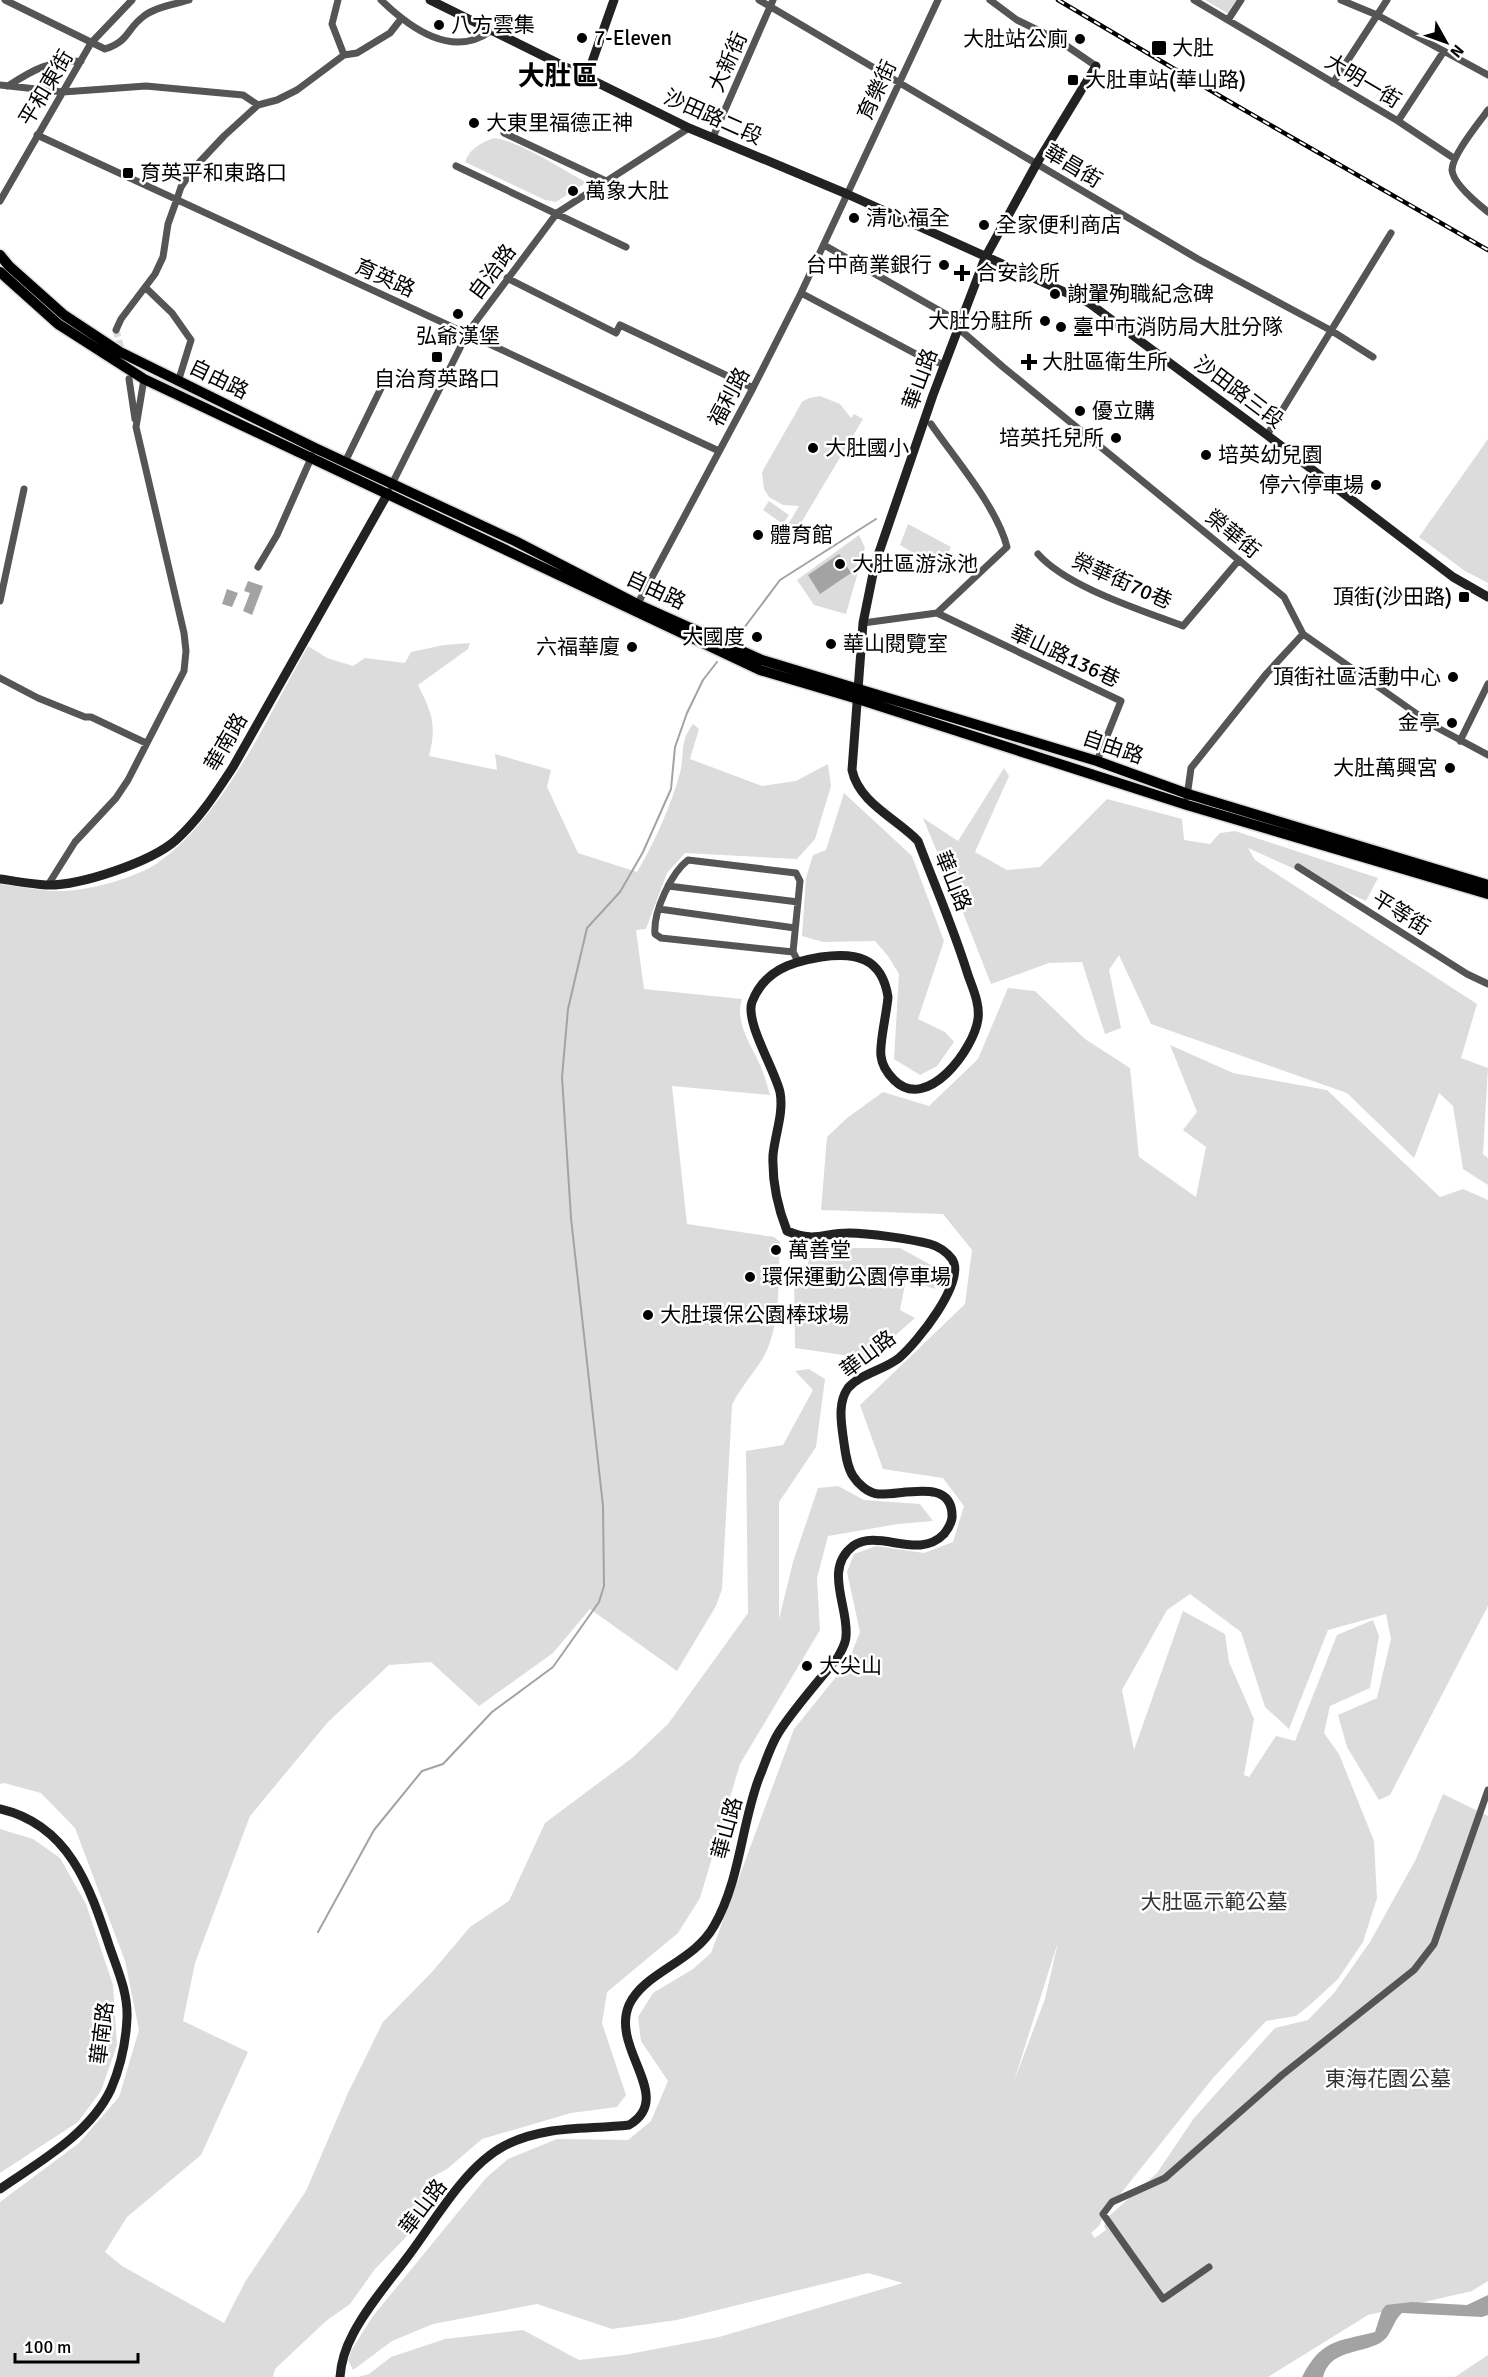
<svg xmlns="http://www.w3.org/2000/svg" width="1488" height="2377" viewBox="0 0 1488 2377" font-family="Signika,'Noto Sans TC',sans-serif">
	<rect width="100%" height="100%" fill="#fff"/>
	<path fill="#dcdcdc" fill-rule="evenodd" d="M1205,0h33l-9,14z
		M494,138c25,3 66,30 90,43v3l-28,18 -11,-2 -80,-38c4,-13 17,-20 29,-24z
		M820,396l20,8 11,14 3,-4 9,5 -65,109 -9,-5 10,-17 -16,-1 -14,-8 -5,-8 -2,-17 40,-70 7,-4z
		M1488,439v144l-23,-12 -46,-34z
		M769,501l20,14 -6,9 -20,-14z
		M908,524l43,23 -12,21 -39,-23z
		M859,535l6,13 -19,66 -32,-9 -17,-25z
		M470,643l-2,6 -50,36c14,28 19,40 11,71l68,14 -2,-16 56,16 -4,17 31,66 59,19c17,-29 34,-66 43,-99 5,-20 -1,-31 13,-49l6,5 -9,30 72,27 34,-5 32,-17 3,22 -16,53 -18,20 -112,-6 -18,20 -21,56 -10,1 8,59 98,10c-8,24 10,47 19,68 4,9 6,19 9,28l-98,-9 15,138 87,13 6,5c-2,34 1,76 -13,108 -9,20 -26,35 -35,55l-10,184 -6,17 -39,65 -87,-62 -37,44 -74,53 -48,-44 -42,3 -61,57 -78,94 -55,147 -12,58 65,31 -47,103 -74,62 -22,35 17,14 102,57 21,-41 61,-91 42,-98 35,-71 49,-50 38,-45 39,-26 36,-78 87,-65 36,-34 80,-111 -2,-162 37,-6 30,-55 -18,-19 14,-2 16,10 -9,68 -37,55v117l14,-57 25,-74 20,-2 26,14 56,4 13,17 -35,3 -70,12 -11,42 3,52 -80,134 -40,134 -22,35 -71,59 -5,31 24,72 -9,12 -46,6 -89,26 -35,30 -22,12 9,18 -28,38 -31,32 -25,35 -24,17 -51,48 -2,8h-273v-175l79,-59 40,-46 20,-67 -14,-69 -50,-133 -34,-35 -37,-10 -4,1v-900c20,2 43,8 63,7 25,0 76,-14 96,-29 66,-48 109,-146 149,-216l19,12 26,8 12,-8 40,5 6,-11 33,-7z
		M1004,768l5,8 -34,76 32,18 33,-3 67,-68 75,20 2,21 26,4 10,-11 15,-2 143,47 -12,23 -118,-53 7,12 222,144 -16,54 27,10 -5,86 5,4v27l-25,-16 -10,-63 -14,-13 -25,65 -67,-65 -196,-69 -32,-69 -10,15 12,58 -16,6 -23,-72 -33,1 -58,21 -44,-112 8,-15 -6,-5 -9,7 -17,-41 35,23z
		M844,793l68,63 32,85 -26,78 27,13 9,10 -17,24 -17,9 -26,-16 5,-85 -11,-18 -13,-15 -52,1 -21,-6 4,-58 7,-23 13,-5z
		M1008,988l27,3 50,48 45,29 9,89 57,40 10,-50 -23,-17 14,-18 -27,-67 63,28 94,17 113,107 23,-8 25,11v406l-98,189 -11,5 -32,-53 -9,-32 39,-17 14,-59 -5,-25 -58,16 -39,99 -24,-22 -24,-75 -51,-38 -23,16 -45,80 12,60 49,-139 42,23 4,28 25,57 -10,56 5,2 27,-41 19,5 42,-106 36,-15 6,16 -9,52 -40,18 -6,27 15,21 35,87 3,57 -14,44 -25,37 -27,25 -15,12 -30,5 -53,57 -107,134 -7,14 -8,7 4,5 11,-8 -2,-4 4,-9 49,-44 37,-55 81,-90 33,-8 26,-27 36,-51 46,-83 27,-65 45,22v465l-16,10 -104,24 -100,62h-910l11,-3 22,-17 54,-18 78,-9 56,30 45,-5 95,-18 184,-54 -35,-10 -191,47 -65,9 -75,-25 -104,20 -41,17 -39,29 -5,-10 4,-11 21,-33 113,-138 22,-19 49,-20 71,1 23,-19 17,-40 -27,-40 -3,-24 15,-24 40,-24 18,-16 83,-224 54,-67 12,-30 -13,-60 7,-18 22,-8 48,7 29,-11 11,-36 -21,-28 -60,-9 -23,-64 105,-101 7,-54 -29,-36 -122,-4 6,-73 20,-19 36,-26 46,14 49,-47zM1058,1942l-13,57 -31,82z
		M813,1248h87l31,17 4,24 -29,-10 -6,31 15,8 -50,44 -8,-5 -62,-9 -1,-76 12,-3z
		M0,1829l33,10 27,19 26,46 27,81 4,60 -16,46 -23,31 -78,51z
		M1488,2355v22h-33z"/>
	<path fill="#a3a3a3" d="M839,554l12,19 -31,21 -12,-19z
		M248,581l15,5 -11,29 -9,-4 7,-18 -6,-2z
		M227,589l11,4 -6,14 -10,-3z
		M1488,2295v20l-6,2 -80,-4c-10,9 -10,23 -22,30 -21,11 -50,7 -57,34h-21c20,-38 34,-35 73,-45l7,-22 4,-5 26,-3 55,3z"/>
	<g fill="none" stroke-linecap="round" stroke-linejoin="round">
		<path stroke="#a3a3a3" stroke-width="2" d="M738,636l42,-56 96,-61
			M318,1932l56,-102 48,-59 21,-7 49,-52 61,-45 46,-65 5,-16 -1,-80 -32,-288 -9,-141 6,-68 19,-81 33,-36 23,-40 28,-63 4,-42 12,-34 16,-33 14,-18"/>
		<path stroke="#d9d9d9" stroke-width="7" stroke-dasharray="7 3.5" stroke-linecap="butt" d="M116,330l6,23"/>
		<g stroke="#dbdbdb" stroke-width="13">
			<path id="primary" d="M0,255l9,11 55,49 56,37 195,96 200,93 122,63 125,56 335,101 91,33 300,91
				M0,272l58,52 86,55 616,291 98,29 329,106 301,89"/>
		</g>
		<path stroke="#555" stroke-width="7" d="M5,0l100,49c25,-8 21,-20 39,-33 11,-9 32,-12 45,-16
			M338,0l-6,24 12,31
			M381,0c29,28 71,59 110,31
			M759,0l439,259 134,72 41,26
			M990,0l27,20 41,20 38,26
			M1194,0l204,121 57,38
			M1341,0l36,15 111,60
			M1228,20l13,-20
			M1333,83l54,-83
			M0,85l63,7 83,-6 97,9 15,10
			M8,86c26,-17 41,-25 73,-25
			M1488,110c-9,13 -36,45 -36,60 1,14 26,34 36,42
			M1398,121l46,-70
			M504,133l102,48
			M37,135c228,105 455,210 682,316
			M713,137l60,-137
			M456,166l170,81
			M0,201l91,-158 41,-43
			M824,245l125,71 9,12 45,39 281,230 19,37 131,92 54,29
			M507,278l109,55 4,-8 133,63
			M146,288l26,25 19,27 -13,42
			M801,293l115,61 29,11
			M116,330l5,-11 34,-45 8,-17 5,-33 9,-25 4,-12 12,-18 31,-33 34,-31 19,-5 20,-10 47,-35 13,-2 33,-20 11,-14
			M129,379l6,40
			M1267,435l124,-202
			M345,462l41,-84
			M391,486l77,-154 89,-119 132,-85
			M1038,554c29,33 103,56 145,72l56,-66
			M258,567l19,-32 35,-79
			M0,601l24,-112
			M636,607l117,-219 48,-95 137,-293
			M937,613l184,88 -24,60
			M863,623l74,-10 70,-66c-10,-40 -52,-88 -76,-123
			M0,678l38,20 47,19h6l55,26
			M1460,741l28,-57
			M1187,797l4,-29 76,-95 36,-39
			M1298,867l169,107 21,10
			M48,885l27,-43 41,-44 12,-18 56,-109 2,-20 -2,-18 -48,-206 8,-48
			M668,886l130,16
			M659,909l136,19
			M793,952l-132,-14 -6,-4c-2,-22 16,-61 33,-74l108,13 4,8 -7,71 5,9
			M1209,2267l-46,32 -60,-85 9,-12 53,-24 117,-103 132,-105 20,-26 54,-154"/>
		<path stroke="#222" stroke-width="9" d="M430,0l259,128 158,66 242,109 178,132 186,142 35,20
			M586,79l28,-79
			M0,879c15,2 31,5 46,6 34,1 105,-23 130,-45 24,-22 40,-47 57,-73l155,-274
			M0,1809c70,16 90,79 110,139 8,23 18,45 17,70 -1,23 -7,50 -16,71 -21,45 -72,73 -111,100
			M340,2377c1,-15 6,-30 13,-43 14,-27 35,-51 53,-75 27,-35 58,-92 98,-113 39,-21 82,-16 125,-21 47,-28 -19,-76 0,-120 15,-33 65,-43 85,-79 26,-45 27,-100 45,-148 6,-14 11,-32 20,-46 17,-26 39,-50 59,-75 3,-6 8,-13 8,-21 3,-29 -23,-67 7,-90 26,-18 65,15 91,-12 4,-5 7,-10 8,-16 2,-42 -51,-22 -74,-24 -10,-1 -20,-10 -25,-18 -7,-11 -8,-27 -10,-40 -2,-15 -5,-34 5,-48 12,-14 36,-18 51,-30 17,-14 68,-77 53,-99 -5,-7 -14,-13 -22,-15 -19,-5 -62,-11 -81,-11 -27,0 -33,10 -62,-2 -9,-23 -15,-50 -14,-76 2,-21 11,-42 7,-63 -6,-24 -35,-70 -28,-90 12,-31 38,-40 69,-45 34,-5 61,0 67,40 -1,15 -9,47 -7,59 1,10 7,18 13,24 33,33 80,-31 84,-61 2,-15 -5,-30 -10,-44 -14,-46 -33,-89 -50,-134 -22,-23 -59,-38 -66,-71l11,-147 12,-59 58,-169 52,-137 52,-95 59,-97"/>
		<use href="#primary" stroke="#000" stroke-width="10"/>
		<g stroke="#000" stroke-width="4.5">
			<path id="rail" d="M1058,0l167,99 263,151"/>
		</g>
		<use href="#rail" stroke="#fff" stroke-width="2" stroke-dasharray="7" stroke-linecap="butt"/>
	</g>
	<g fill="#000" stroke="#fff" stroke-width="2">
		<circle cx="439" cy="25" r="6"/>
		<circle cx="582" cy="38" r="6"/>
		<circle cx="1080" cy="39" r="6"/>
		<rect x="1151" y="40" width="16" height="16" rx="3"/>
		<rect x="1067" y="74" width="12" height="12" rx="3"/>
		<circle cx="474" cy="123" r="6"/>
		<rect x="122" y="167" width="12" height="12" rx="3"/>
		<circle cx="573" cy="191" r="6"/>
		<circle cx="854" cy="218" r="6"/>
		<circle cx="984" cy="225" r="6"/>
		<circle cx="944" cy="265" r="6"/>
		<path d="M959 264h6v6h6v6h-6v6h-6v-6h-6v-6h6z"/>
		<circle cx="1055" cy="294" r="6"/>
		<circle cx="458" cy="314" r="6"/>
		<circle cx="1045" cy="321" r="6"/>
		<circle cx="1061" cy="327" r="6"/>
		<rect x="431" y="351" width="12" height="12" rx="3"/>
		<path d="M1026 353h6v6h6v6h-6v6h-6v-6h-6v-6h6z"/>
		<circle cx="1080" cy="411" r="6"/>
		<circle cx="1116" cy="438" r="6"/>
		<circle cx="813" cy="448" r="6"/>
		<circle cx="1206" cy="455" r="6"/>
		<circle cx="1376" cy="485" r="6"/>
		<circle cx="758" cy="535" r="6"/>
		<circle cx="840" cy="564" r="6"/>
		<rect x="1458" y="591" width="12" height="12" rx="3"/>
		<circle cx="757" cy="637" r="6"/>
		<circle cx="831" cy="644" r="6"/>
		<circle cx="632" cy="647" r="6"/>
		<circle cx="1453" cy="677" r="6"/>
		<circle cx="1452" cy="723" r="6"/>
		<circle cx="1450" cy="768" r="6"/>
		<circle cx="776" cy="1250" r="6"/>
		<circle cx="750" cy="1277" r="6"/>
		<circle cx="648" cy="1315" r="6"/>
		<circle cx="807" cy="1666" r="6"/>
	</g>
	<g text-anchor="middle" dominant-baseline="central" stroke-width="5" stroke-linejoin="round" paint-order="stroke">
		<g font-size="21" fill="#000" stroke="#fff" text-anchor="start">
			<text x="451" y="25">八方雲集</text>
			<text x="594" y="38">7-Eleven</text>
			<text x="1068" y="39" text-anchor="end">大肚站公廁</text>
			<text x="1172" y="48">大肚</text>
			<text x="1085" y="80">大肚車站(華山路)</text>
			<text x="486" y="123">大東里福德正神</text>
			<text x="140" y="173">育英平和東路口</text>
			<text x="585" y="191">萬象大肚</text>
			<text x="866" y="218">清心福全</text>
			<text x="996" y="225">全家便利商店</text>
			<text x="932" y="265" text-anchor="end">台中商業銀行</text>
			<text x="976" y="273">合安診所</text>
			<text x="1067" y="294">謝翬殉職紀念碑</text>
			<text x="1033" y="321" text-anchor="end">大肚分駐所</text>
			<text x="1073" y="327">臺中市消防局大肚分隊</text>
			<text x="458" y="336" text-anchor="middle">弘爺漢堡</text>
			<text x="1042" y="362">大肚區衛生所</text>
			<text x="437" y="379" text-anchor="middle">自治育英路口</text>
			<text x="1092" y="411">優立購</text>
			<text x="1104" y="438" text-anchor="end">培英托兒所</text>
			<text x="825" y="448">大肚國小</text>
			<text x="1218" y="455">培英幼兒園</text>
			<text x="1364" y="485" text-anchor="end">停六停車場</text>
			<text x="770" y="535">體育館</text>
			<text x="852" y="564">大肚區游泳池</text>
			<text x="1452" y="597" text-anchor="end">頂街(沙田路)</text>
			<text x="745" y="637" text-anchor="end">大國度</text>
			<text x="843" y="644">華山閱覽室</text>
			<text x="620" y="647" text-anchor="end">六福華廈</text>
			<text x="1441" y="677" text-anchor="end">頂街社區活動中心</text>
			<text x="1440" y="723" text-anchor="end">金亭</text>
			<text x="1438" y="768" text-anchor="end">大肚萬興宮</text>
			<text x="788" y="1250">萬善堂</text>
			<text x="762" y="1277">環保運動公園停車場</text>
			<text x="660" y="1315">大肚環保公園棒球場</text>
			<text x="819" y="1666">大尖山</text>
		</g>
		<g font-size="21" fill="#000" stroke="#fff">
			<text transform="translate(728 62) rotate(-66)">大新街</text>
			<text transform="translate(1363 81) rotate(31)">大明一街</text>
			<text transform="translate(46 88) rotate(-59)">平和東街</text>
			<text transform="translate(877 90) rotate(-65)">育樂街</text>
			<text transform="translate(713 117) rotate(24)">沙田路二段</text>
			<text transform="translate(1073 166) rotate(31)">華昌街</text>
			<text transform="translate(492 272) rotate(-53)">自治路</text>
			<text transform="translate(385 278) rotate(24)">育英路</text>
			<text transform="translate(219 379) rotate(26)">自由路</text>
			<text transform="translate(920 379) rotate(-70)">華山路</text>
			<text transform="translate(1239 392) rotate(37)">沙田路三段</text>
			<text transform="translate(729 397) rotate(-62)">福利路</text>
			<text transform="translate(1233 534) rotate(39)">榮華街</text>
			<text transform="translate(1122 581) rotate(24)">榮華街70巷</text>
			<text transform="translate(656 590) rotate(25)">自由路</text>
			<text transform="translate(1065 656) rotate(25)">華山路136巷</text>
			<text transform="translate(226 742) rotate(-60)">華南路</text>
			<text transform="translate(1113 747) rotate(19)">自由路</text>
			<text transform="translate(953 881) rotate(68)">華山路</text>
			<text transform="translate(1401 913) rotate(32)">平等街</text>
			<text transform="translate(868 1354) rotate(-37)">華山路</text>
			<text transform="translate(727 1828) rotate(-75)">華山路</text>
			<text transform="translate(102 2033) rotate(-83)">華南路</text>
			<text transform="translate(423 2207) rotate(-53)">華山路</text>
		</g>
		<g font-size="21" fill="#333" stroke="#fff">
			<text x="1214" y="1902">大肚區示範公墓</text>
			<text x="1388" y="2079">東海花園公墓</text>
		</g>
		<g font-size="27" font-weight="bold" fill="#000" stroke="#fff">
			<text x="558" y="76">大肚區</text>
		</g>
	</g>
	<g transform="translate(1446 42) rotate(130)" stroke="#ffffff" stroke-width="4.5" paint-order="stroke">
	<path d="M0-4.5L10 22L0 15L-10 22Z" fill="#000000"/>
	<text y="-9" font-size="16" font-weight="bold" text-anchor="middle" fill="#000000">N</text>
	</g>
	<path d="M15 2353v9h123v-9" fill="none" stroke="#000000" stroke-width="3"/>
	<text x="24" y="2353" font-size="18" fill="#000000" stroke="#ffffff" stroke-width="4.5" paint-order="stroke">100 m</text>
</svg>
